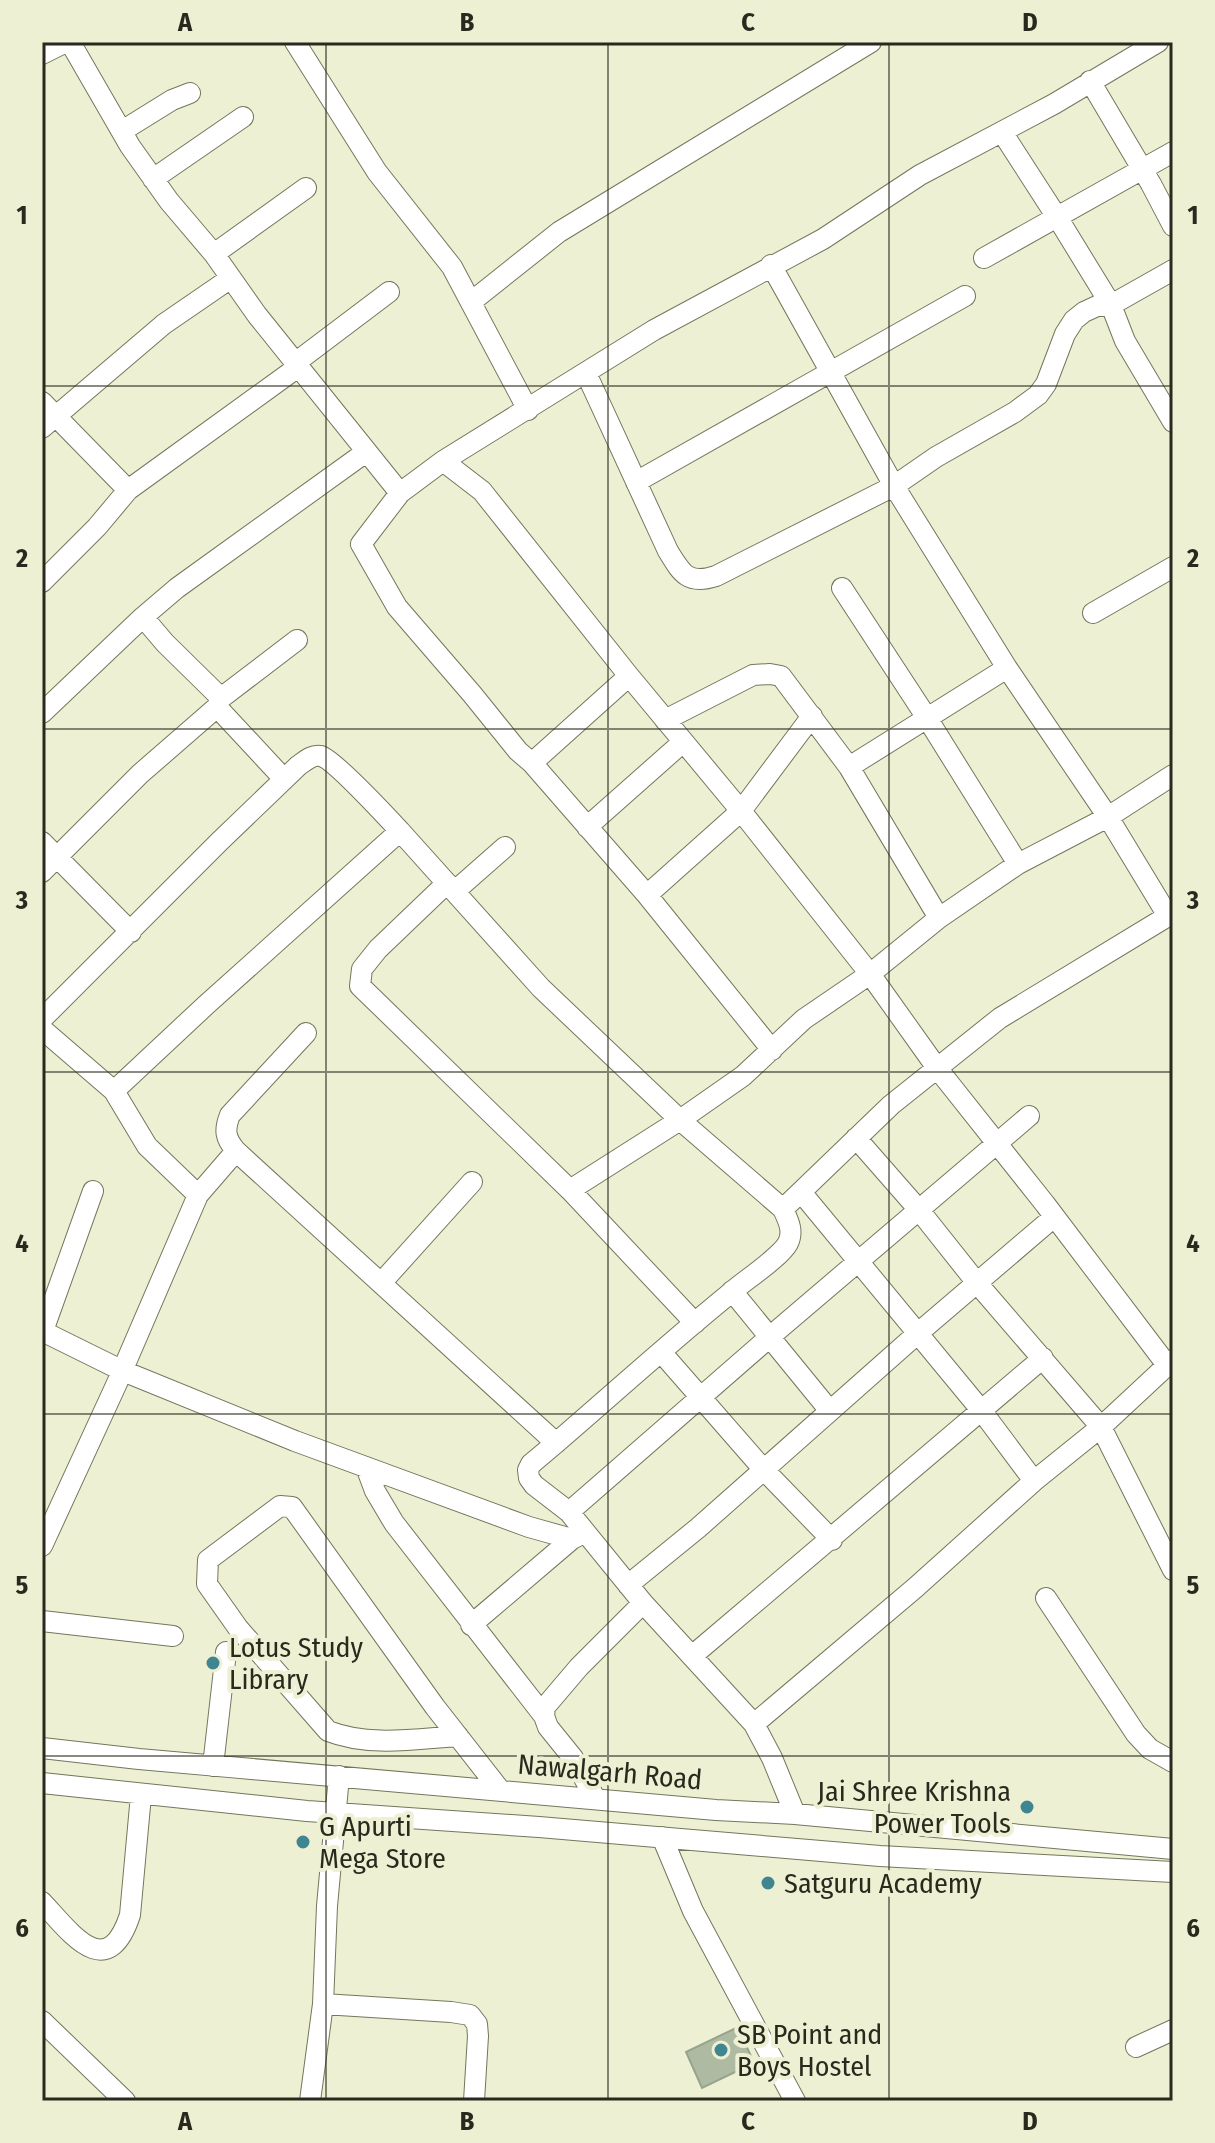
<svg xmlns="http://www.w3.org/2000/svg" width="1215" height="2143" viewBox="0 0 1215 2143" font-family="'Fira Sans Condensed',sans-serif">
	<rect width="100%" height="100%" fill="#eef0d3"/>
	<path fill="#aebba2" stroke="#97a38b" stroke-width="2" d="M738,2027l16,36 -52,25 -16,-36z"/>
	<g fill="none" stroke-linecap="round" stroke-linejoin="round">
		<g stroke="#74765c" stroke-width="22">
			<path id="minor" d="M70,42l60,104 39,55 45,53 43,61 143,178 -39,51 36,63 75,87 46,57 14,12 97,-87 -147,-185 -39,-30 211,-131 169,-91 97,-64 134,-71 104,-62
				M295,42l82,130 75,95 76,143
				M42,54l24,-12
				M1090,81l61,103 22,42
				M122,131l50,-31 18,-7
				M1002,132l60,93 49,80 14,36 48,81
				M153,179l90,-62
				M214,254l92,-66
				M984,258l189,-106
				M771,265l123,221 113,182 101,149 60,99
				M471,302l88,-70 312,-190
				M295,363l94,-71
				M586,373l82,178c14,23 20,34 48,25l178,-90 42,-29 79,-45 23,-17 8,-11 19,-50 9,-14 10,-8 13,-6 14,-1 62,-35
				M42,402l86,88
				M42,428l122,-104 67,-46
				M636,482l329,-186
				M400,493l43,-32
				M42,582l55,-55 31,-37 170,-123
				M842,588l85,130 91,146
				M1093,613l80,-46
				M629,676l112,135 129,163 67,94 108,136 122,161
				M221,698l76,-58
				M217,707l67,72
				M42,713l101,-96
				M665,720l88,-45 17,-1 11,2 68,91 158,-99
				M532,763l115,132 125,155
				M849,767l90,151
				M587,827l96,-85
				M42,842l89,90
				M42,872l98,-98 77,-67 4,-9 -56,-55 -22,-26 34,-29 189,-136
				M447,883l-69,66 -16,20 -2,17 210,204 125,133
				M455,891l50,-44
				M647,895l94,-84 71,-95
				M42,1019l178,-178 78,-75c7,-5 14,-12 23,-10 13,4 66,61 79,75
				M42,1029l72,62 33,55 51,49 -81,188 -75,163
				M114,1091l92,-86 194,-174 141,157 139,132 103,89c5,11 11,22 5,34 -8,15 -46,39 -60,52 -59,48 -115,99 -172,148l-25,21 -3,6 1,8 5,7 35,27 74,91
				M856,1138l63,72 58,73 124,144 72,143
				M236,1151l320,292
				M570,1190l110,-70 63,-44 61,-57 66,-45 69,-56 79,-54 90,-47 65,-42
				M801,1192l180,218 53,71
				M198,1195l38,-44c-11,-13 -12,-21 -6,-36l76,-82
				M783,1209l108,-104 109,-87 173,-105
				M382,1282l90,-100
				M732,1291l98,120
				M42,1331l81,40 172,70 234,86 43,12
				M43,1331l50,-140
				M661,1352l103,118 68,70
				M366,1467l9,24 19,32 150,193
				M569,1512l210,-183 250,-213
				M628,1585l70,-57 219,-194 137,-117
				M1046,1598l90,136 14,15 23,13
				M42,1621l131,15
				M471,1625l101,-86 10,-5
				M692,1656l351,-298
				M754,1724l161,-136 119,-107 67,-54 72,-67
				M458,1736c-44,3 -89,11 -130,-5l-90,-103 -31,-44 1,-24 72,-54 12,1 143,200 65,83
				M42,1748l97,11 577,51 79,4 378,35
				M213,1766l13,-114
				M42,1783l265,28 232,16 341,29 293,16
				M595,1798l-22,-40 -25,-31 -4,-11 1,-9 34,-40 64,-64 111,121 18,34 23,56
				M662,1837l31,74 102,190
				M42,1902c28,30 65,83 88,13l11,-120
				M323,2004l128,8 19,3 7,9 1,12 -4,65
				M42,2021l83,80
				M1136,2047l37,-17
				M310,2101l13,-97 4,-98 12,-130"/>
		</g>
		<use href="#minor" stroke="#fff" stroke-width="20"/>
	</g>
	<path fill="none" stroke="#29291e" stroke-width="2" stroke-opacity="0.55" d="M326,42v2059M608,42v2059M889,42v2059M42,386h1131M42,729h1131M42,1072h1131M42,1414h1131M42,1756h1131"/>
	<g fill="#408690" stroke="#eef0d3" stroke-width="3">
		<circle cx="213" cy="1663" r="8"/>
		<circle cx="1027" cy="1807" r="8"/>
		<circle cx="303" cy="1842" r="8"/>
		<circle cx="768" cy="1883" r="8"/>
		<circle cx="721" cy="2050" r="8"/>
	</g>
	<g text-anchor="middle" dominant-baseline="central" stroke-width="8" stroke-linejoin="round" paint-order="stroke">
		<g font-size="28" fill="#29291e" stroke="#eef0d3" text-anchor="start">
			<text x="229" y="1647">Lotus Study<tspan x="229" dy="32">Library</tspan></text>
			<text x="1011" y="1791" text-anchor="end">Jai Shree Krishna<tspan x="1011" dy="32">Power Tools</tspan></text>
			<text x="319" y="1826">G Apurti<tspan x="319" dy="32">Mega Store</tspan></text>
			<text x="784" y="1883">Satguru Academy</text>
			<text x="737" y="2034">SB Point and<tspan x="737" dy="32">Boys Hostel</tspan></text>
		</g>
		<g font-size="28" fill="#29291e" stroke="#eef0d3">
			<text transform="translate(610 1772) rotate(5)">Nawalgarh Road</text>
		</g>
	</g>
	<rect width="1215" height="2143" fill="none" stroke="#eef0d3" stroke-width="88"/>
	<rect x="44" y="44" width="1127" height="2055" fill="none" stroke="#29291e" stroke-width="3"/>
	<g font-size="26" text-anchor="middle" font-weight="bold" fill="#29291e">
		<text x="185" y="31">A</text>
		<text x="467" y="31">B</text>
		<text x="748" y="31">C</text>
		<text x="1030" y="31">D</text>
		<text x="22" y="224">1</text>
		<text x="1193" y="224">1</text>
		<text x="22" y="567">2</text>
		<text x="1193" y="567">2</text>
		<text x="22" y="909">3</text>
		<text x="1193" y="909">3</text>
		<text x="22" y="1252">4</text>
		<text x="1193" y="1252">4</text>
		<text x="22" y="1594">5</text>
		<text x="1193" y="1594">5</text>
		<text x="22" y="1937">6</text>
		<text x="1193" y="1937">6</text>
		<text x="185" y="2130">A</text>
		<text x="467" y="2130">B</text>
		<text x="748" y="2130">C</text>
		<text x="1030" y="2130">D</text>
	</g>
</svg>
